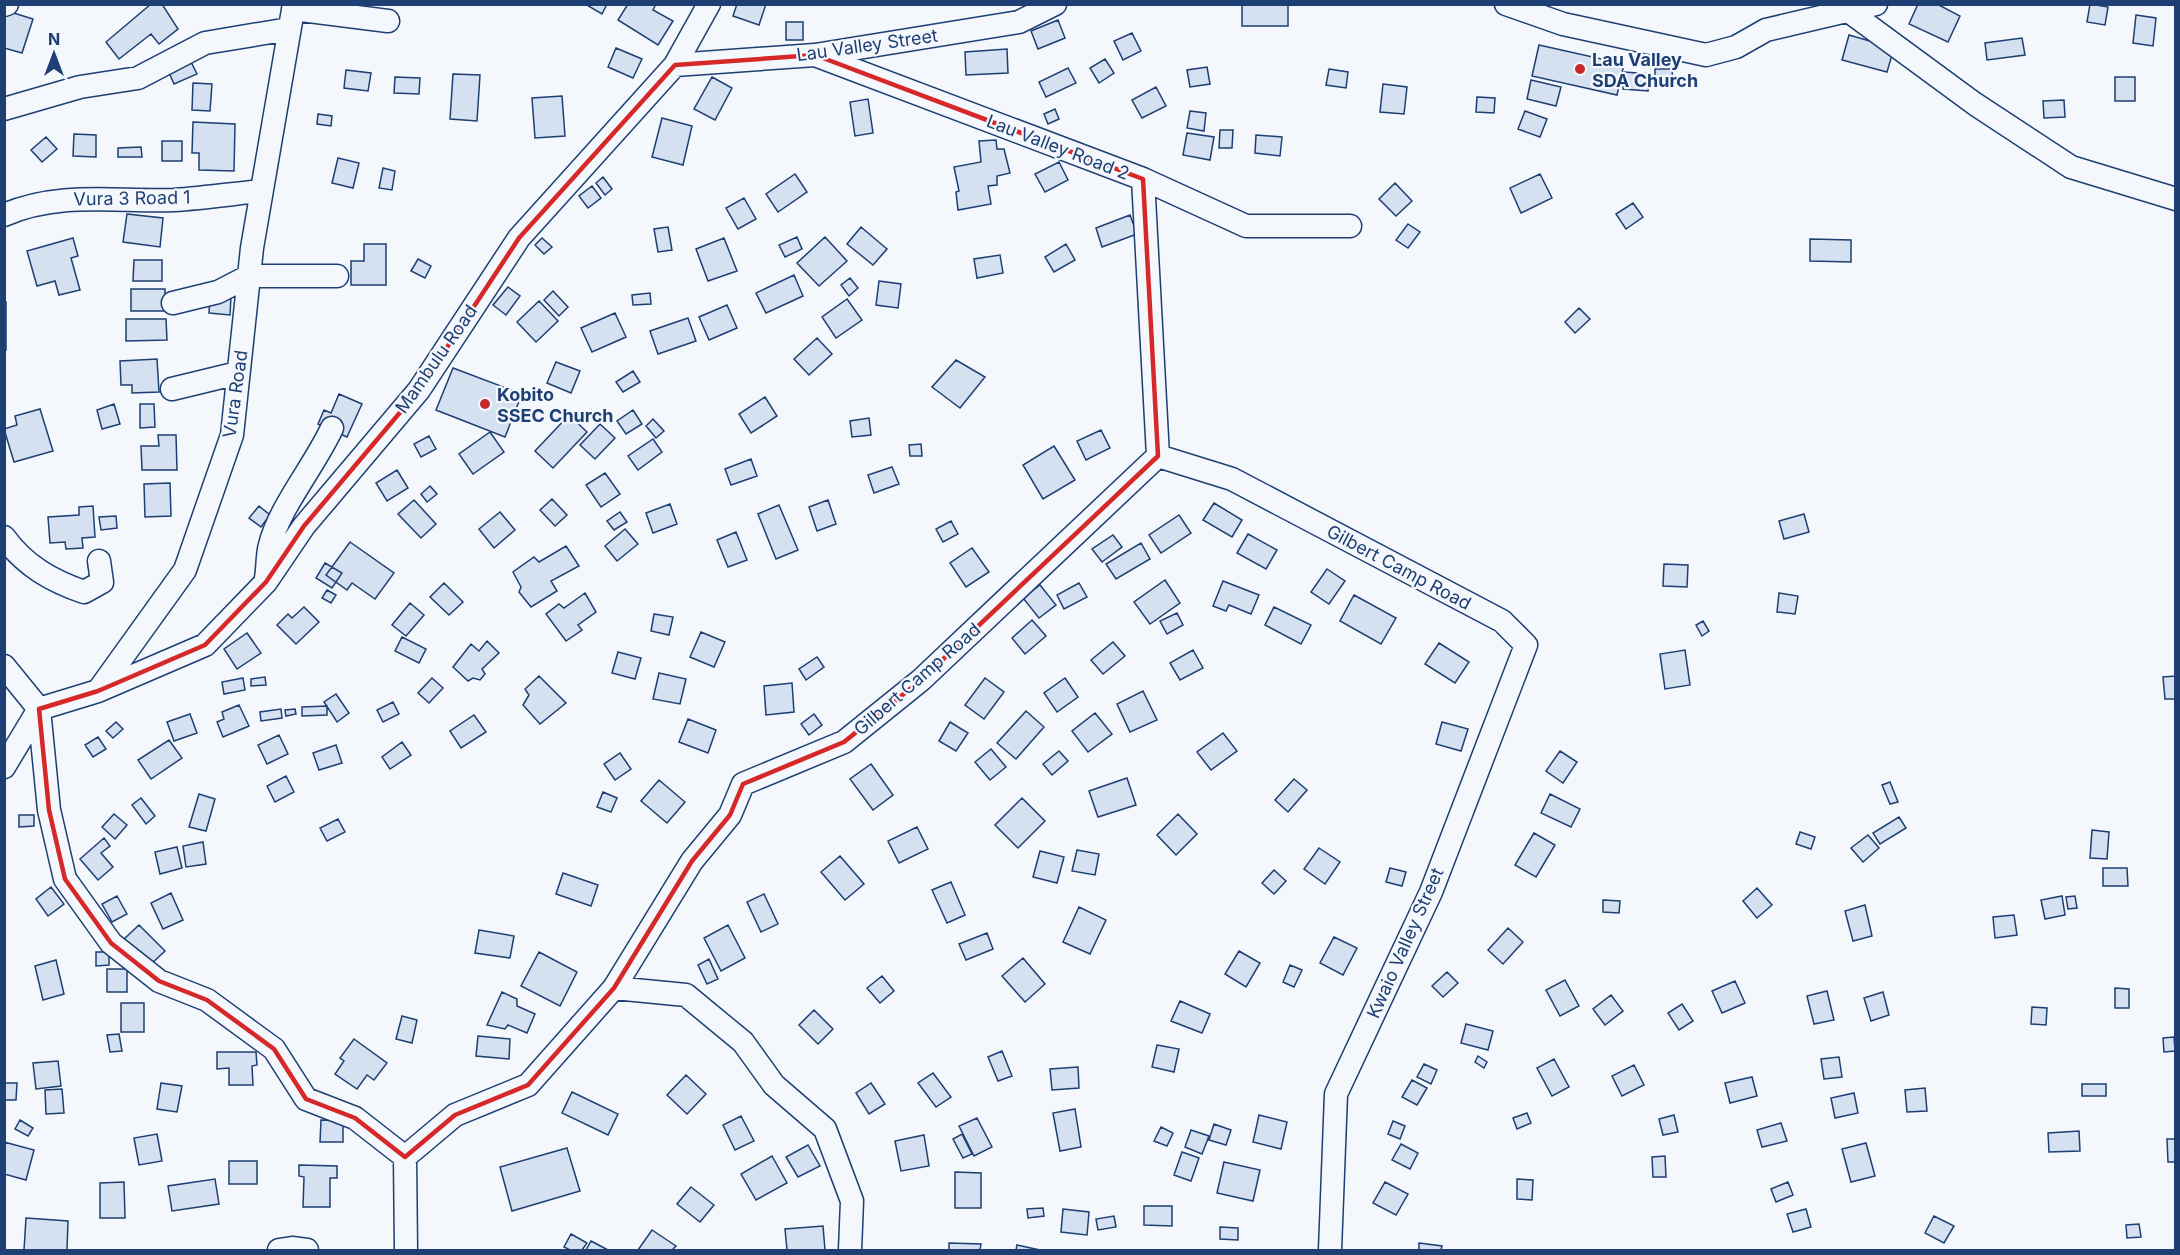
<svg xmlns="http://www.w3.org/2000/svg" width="2180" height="1255" viewBox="0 0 2180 1255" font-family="Inter,sans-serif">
	<rect width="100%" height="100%" fill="#f4f7fb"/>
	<path fill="#d5e0f0" stroke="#1d3f73" stroke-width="1.5" d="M151,4h11l16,25 -19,15 -8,-10 -32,25 -13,-17z
		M585,4h22l-5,10z
		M628,4h28l-3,6 20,11 -15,24 -40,-25z
		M737,4h29l-7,21 -26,-9z
		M1242,4h46v22h-46z
		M1918,4h19l23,12 -12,26 -39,-18z
		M2090,4l18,3 -3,18 -18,-3z
		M4,10l29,9 -11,34 -18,-5z
		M2136,15l20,3 -3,28 -20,-3z
		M1058,20l7,18 -27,11 -7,-18z
		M786,22h17v18h-17z
		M1132,33l9,18 -18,9 -9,-19z
		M1849,35l45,13 -7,24 -45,-12z
		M2022,38l3,17 -38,5 -2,-17z
		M1539,45l85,19 -7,31 -85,-19z
		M616,48l26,11 -9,19 -25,-11z
		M1007,49l1,24 -42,2 -1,-23z
		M189,58l8,16 -23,10 -7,-16z
		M1105,59l9,14 -15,10 -9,-15z
		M1207,67l3,17 -20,3 -3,-17z
		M1068,68l8,15 -30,14 -7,-15z
		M1329,69l19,3 -2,16 -20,-3z
		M1655,69h17l1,16 -18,1z
		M346,70l25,3 -3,18 -24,-3z
		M1624,72l26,2 -2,17 -25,-2z
		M453,74l27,1 -3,46 -27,-2z
		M395,77l25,1 -1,16 -25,-1z
		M712,77l20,11 -17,32 -21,-11z
		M2115,77h20v24h-20z
		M1531,80l30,7 -5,19 -29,-7z
		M193,83l19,1 -2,27 -18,-1z
		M1383,84l24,3 -3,27 -24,-2z
		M1156,87l10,19 -24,12 -10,-18z
		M562,96l3,40 -30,2 -3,-40z
		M1477,97l18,1 -1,15 -18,-1z
		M868,99l5,34 -18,3 -5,-34z
		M2064,100l1,17 -21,1 -1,-17z
		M1055,109l4,10 -11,5 -4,-10z
		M1190,111l16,2 -2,18 -17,-3z
		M1525,111l22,8 -7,18 -22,-8z
		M318,114l14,2 -1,10 -14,-2z
		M662,118l30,8 -9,39 -31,-8z
		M193,122l42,2 -1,47 -35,-1v-17h-7z
		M1220,130h13l-1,18h-13z
		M1187,133l27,4 -4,23 -27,-5z
		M74,134l22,1v22l-23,-1z
		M1256,135l26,2 -2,19 -25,-3z
		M46,137l11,12 -15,13 -11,-12z
		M996,140l1,9h7l6,24 -13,3v9l-9,1 3,18 -33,6 -2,-18 3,-1 -5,-24 27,-5 -2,-21z
		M162,141h20v20h-20z
		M141,147l1,10h-24v-9z
		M338,158l21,5 -6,25 -21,-5z
		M1059,162l9,18 -23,12 -10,-18z
		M383,168l12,3 -3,19 -13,-2z
		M795,174l12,18 -29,20 -12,-18z
		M1540,174l12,24 -31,15 -11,-25z
		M603,177l9,12 -7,6 -9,-12z
		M1395,183l17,18 -16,15 -17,-17z
		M592,186l9,12 -13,10 -9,-12z
		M744,198l12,21 -18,10 -12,-21z
		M1633,203l10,14 -17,12 -10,-15z
		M127,214l36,4 -3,29 -37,-5z
		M1130,215l7,19 -35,13 -6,-19z
		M1408,224l12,8 -12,16 -12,-8z
		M668,227l4,23 -14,2 -4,-23z
		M861,227l26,22 -14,16 -26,-21z
		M797,237l5,12 -17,8 -6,-12z
		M825,237l22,24 -28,25 -22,-23z
		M73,238l5,18 -7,2 9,32 -21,5 -4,-14 -18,5 -10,-35z
		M542,238l10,9 -8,7 -9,-9z
		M724,238l13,33 -29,10 -12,-32z
		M1810,239l41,1v22l-41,-1z
		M364,244h22v41h-35v-24h13z
		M1066,244l9,16 -21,12 -9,-15z
		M1000,255l3,18 -26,5 -3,-19z
		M418,259l13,7 -6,12 -14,-7z
		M134,260h28v21h-29z
		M794,275l9,21 -37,17 -10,-20z
		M850,278l8,10 -9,8 -8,-11z
		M879,281l22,3 -3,24 -22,-3z
		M508,287l12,9 -14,19 -13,-10z
		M131,289h34v22h-34z
		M553,291l15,16 -9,9 -15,-16z
		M650,293l1,11 -18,1 -1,-10z
		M210,295l21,2 -1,18 -21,-2z
		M847,299l15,21 -26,18 -14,-21z
		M539,301l19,20 -22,21 -19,-20z
		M4,302h2v48h-2z
		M727,305l10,23 -28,12 -10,-23z
		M1579,308l11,11 -15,14 -10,-11z
		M615,313l11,24 -34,15 -11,-24z
		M688,318l8,23 -38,13 -8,-23z
		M126,319h40l1,21 -41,1z
		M817,338l15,16 -23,21 -15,-16z
		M157,359l2,33 -27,1v-8h-11l-1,-24z
		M956,360l29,17 -25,31 -28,-21z
		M556,362l24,9 -9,22 -24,-10z
		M453,368l69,26 -17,43 -69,-27z
		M633,371l7,11 -17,10 -7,-10z
		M339,394l23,10 -15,33 -29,-13 6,-14 7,3z
		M765,397l12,19 -26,17 -12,-19z
		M114,404l6,20 -18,5 -5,-19z
		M140,404h14l1,23 -15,1z
		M40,409l13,42 -39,11 -10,-33 13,-4 -2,-9z
		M633,410l9,14 -16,10 -9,-13z
		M569,415l18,17 -34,36 -18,-17z
		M869,418l2,17 -19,2 -2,-16z
		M653,419l11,12 -8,7 -10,-12z
		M600,424l15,14 -20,21 -15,-14z
		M1101,430l9,18 -24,12 -9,-19z
		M490,432l14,20 -31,22 -14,-20z
		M158,435h18l1,35h-35l-1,-24h18z
		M429,436l7,13 -15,8 -7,-13z
		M653,439l9,13 -24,18 -10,-14z
		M921,444l1,12h-12l-1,-11z
		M1054,446l21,34 -32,19 -20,-34z
		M751,459l6,17 -26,9 -6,-16z
		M892,467l7,17 -25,9 -6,-18z
		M397,470l11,18 -21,13 -11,-18z
		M605,473l15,21 -19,13 -15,-22z
		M170,483l1,33 -26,1 -1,-33z
		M430,486l7,8 -10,8 -6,-8z
		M552,499l15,16 -12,11 -15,-16z
		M414,500l22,24 -15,14 -23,-24z
		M828,500l8,24 -19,7 -8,-24z
		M1214,503l28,17 -10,17 -29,-17z
		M670,504l7,20 -24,9 -7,-20z
		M779,505l19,45 -22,9 -18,-45z
		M93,506l2,31 -13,1 1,10 -17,1 -1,-7 -15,1 -2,-26 31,-2v-8z
		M259,506l11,9 -9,12 -12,-9z
		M500,512l15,18 -21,18 -15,-19z
		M620,512l7,10 -13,8 -7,-9z
		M1804,514l5,18 -25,7 -5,-18z
		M1179,515l12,18 -30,20 -12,-18z
		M116,516l1,12 -16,2 -2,-13z
		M951,521l7,13 -15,8 -7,-13z
		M625,529l13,15 -21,17 -12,-15z
		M736,532l11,28 -19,7 -11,-27z
		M1248,534l29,16 -11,19 -29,-16z
		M1113,535l9,12 -20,15 -10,-13z
		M350,542l44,31 -19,26 -23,-16 -5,7 -21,-15z
		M1141,543l9,16 -34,20 -10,-15z
		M566,546l13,20 -28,15 6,10 -26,16 -12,-15 2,-5 -8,-15 21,-15 5,5z
		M972,548l17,24 -23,15 -16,-24z
		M325,563l17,10 -10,15 -16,-10z
		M1664,564l24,1 -1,22 -24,-1z
		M1327,569l18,12 -16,23 -18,-12z
		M1165,580l15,23 -30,21 -16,-22z
		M1223,581l36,14 -8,19 -22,-9 -3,6 -13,-5z
		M444,583l19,19 -14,13 -19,-18z
		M1079,583l8,14 -23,12 -7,-14z
		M1040,585l16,20 -17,13 -16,-20z
		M327,590l9,5 -5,8 -9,-5z
		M585,593l11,19 -18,13 4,5 -16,11 -20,-27 13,-10 5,4z
		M1779,593l19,3 -3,18 -18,-2z
		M1354,595l42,23 -15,26 -41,-23z
		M410,603l14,12 -18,21 -14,-11z
		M304,607l15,15 -23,22 -19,-19 11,-11 4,4z
		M1274,607l37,18 -10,19 -36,-19z
		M1177,613l6,12 -16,9 -7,-13z
		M654,614l19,3 -4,18 -18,-4z
		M1032,620l14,16 -21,18 -13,-16z
		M1703,621l6,10 -7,5 -6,-11z
		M701,632l24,10 -11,25 -24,-10z
		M247,633l14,20 -24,16 -13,-20z
		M402,637l24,12 -7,14 -24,-12z
		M487,641l12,12 -17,16 3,5 -5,6 -7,-2 -5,3 -15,-14 18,-23 8,7z
		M1113,642l12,14 -22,18 -12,-14z
		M1439,643l30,19 -14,21 -30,-19z
		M1193,650l10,18 -23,12 -10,-17z
		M1685,650l5,35 -25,4 -5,-35z
		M618,652l23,6 -6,21 -23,-6z
		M817,657l7,10 -18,13 -7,-11z
		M659,673l27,6 -6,25 -27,-5z
		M539,676l27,27 -26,21 -17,-19 6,-10 -4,-6z
		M2176,676v23h-11l-2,-22z
		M265,677l1,8 -15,1v-7z
		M243,678l2,12 -21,4 -2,-12z
		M432,678l11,10 -14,15 -11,-10z
		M985,678l19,14 -20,27 -19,-14z
		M1065,678l13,19 -21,15 -13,-19z
		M792,683l2,29 -28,3 -2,-29z
		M1143,691l14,29 -27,12 -13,-28z
		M336,694l13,19 -12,9 -13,-20z
		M393,702l6,12 -16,8 -6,-12z
		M239,705l10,21 -26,11 -6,-15 7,-3 -2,-7z
		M327,706v9l-25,1v-9z
		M281,709l1,9 -21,3 -1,-9z
		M295,709l1,5 -10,2 -1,-6z
		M1026,711l18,16 -28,32 -19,-16z
		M1095,713l17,21 -24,18 -16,-21z
		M190,714l7,19 -23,8 -7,-19z
		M814,714l8,11 -13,10 -8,-11z
		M474,715l12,17 -25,16 -11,-17z
		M688,719l28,11 -8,23 -29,-11z
		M116,722l7,7 -10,9 -7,-7z
		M950,722l18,11 -12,18 -17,-10z
		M1442,722l26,7 -7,22 -25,-7z
		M1223,733l14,18 -26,19 -14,-18z
		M279,735l9,19 -21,10 -9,-19z
		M98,737l8,12 -13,8 -8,-12z
		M169,740l13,18 -31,21 -13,-19z
		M402,742l9,13 -21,14 -8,-12z
		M336,745l6,18 -23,7 -6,-17z
		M991,749l15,18 -16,13 -15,-18z
		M1059,751l9,10 -16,14 -9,-11z
		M1560,751l17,11 -14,21 -17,-12z
		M620,753l11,16 -16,11 -11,-16z
		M871,764l22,31 -20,15 -23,-31z
		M286,776l8,16 -19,10 -8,-16z
		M1127,778l9,27 -38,12 -9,-26z
		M1294,779l13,11 -19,22 -13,-12z
		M659,780l26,22 -18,21 -26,-22z
		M1890,782l8,20 -8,2 -8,-19z
		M603,792l14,6 -6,14 -14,-5z
		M199,794l16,5 -9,32 -17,-4z
		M1550,794l30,15 -9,18 -30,-14z
		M141,798l14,18 -9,8 -14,-19z
		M1022,798l23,23 -27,27 -23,-23z
		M114,814l13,11 -12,14 -13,-12z
		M1178,814l19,20 -21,21 -19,-20z
		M19,815h15v11l-15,1z
		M1899,817l7,11 -26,16 -7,-11z
		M338,819l7,13 -18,9 -7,-13z
		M917,827l11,22 -29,14 -11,-22z
		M2092,830l17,2 -2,27 -17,-1z
		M1800,832l15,5 -4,12 -15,-5z
		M1534,833l21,12 -19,32 -21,-12z
		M1868,835l11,13 -16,14 -12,-14z
		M104,838l6,8 -9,7 12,14 -15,13 -18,-21z
		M203,842l3,22 -20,3 -3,-21z
		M177,847l5,21 -22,6 -5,-22z
		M1319,848l21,14 -15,22 -21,-15z
		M1077,850l22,4 -4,21 -23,-4z
		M1040,851l24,6 -7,26 -24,-6z
		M840,856l24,28 -19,16 -24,-28z
		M1390,868l16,4 -4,14 -16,-4z
		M2103,868h24l1,18h-25z
		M1274,870l12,11 -12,13 -12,-11z
		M563,873l35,12 -7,21 -35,-12z
		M951,882l14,33 -18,8 -15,-33z
		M51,887l13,17 -16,12 -12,-17z
		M1757,888l15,17 -15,13 -14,-17z
		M171,893l12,27 -20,9 -12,-26z
		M764,894l14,30 -17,8 -14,-30z
		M117,896l10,18 -15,8 -10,-18z
		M2062,896l3,19 -20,4 -4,-19z
		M2075,896l2,12 -9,1 -2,-12z
		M1603,900l17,1 -1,12 -16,-1z
		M1865,905l7,31 -19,5 -8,-30z
		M1079,907l27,13 -16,34 -27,-12z
		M2014,915l3,20 -22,3 -2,-21z
		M139,925l26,26 -15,14 -26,-26z
		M728,925l17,33 -24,13 -17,-33z
		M1508,928l15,14 -20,22 -15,-14z
		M479,930l35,6 -4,22 -35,-5z
		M987,933l6,16 -27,11 -7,-16z
		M1334,937l23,11 -14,27 -23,-12z
		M1239,951l21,12 -14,24 -21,-13z
		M96,952h13v13l-13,1z
		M539,952l38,20 -17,34 -39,-20z
		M1023,958l22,26 -20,18 -23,-26z
		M709,959l9,20 -11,5 -9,-19z
		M56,960l8,34 -21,6 -8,-34z
		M1290,965l12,5 -8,17 -11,-5z
		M107,969h20v23h-20z
		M1447,972l11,11 -15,14 -11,-11z
		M882,976l12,15 -14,12 -13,-15z
		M1565,980l14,26 -19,10 -14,-26z
		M1735,981l10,22 -23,10 -10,-22z
		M2115,988l14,1v19h-14z
		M1827,991l7,29 -20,4 -7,-28z
		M502,992l15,7v7l18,8 -8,19 -19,-8 -3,4 -18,-4z
		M1883,992l6,23 -18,6 -7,-23z
		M1611,995l12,16 -18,14 -12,-16z
		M1180,1001l30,13 -8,19 -31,-12z
		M121,1003h23v29h-23z
		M1682,1004l11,17 -14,9 -11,-17z
		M2032,1007l15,1 -1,17 -15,-1z
		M814,1010l19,19 -15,15 -19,-19z
		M402,1016l15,4 -5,23 -16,-4z
		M1466,1024l27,7 -5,19 -27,-7z
		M119,1034l3,17 -12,1 -3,-17z
		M478,1036l32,3 -1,20 -33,-3z
		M2174,1037l1,14 -11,1 -1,-14z
		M354,1039l33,24 -13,17 -7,-5 -10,14 -22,-15 9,-13 -4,-3z
		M1157,1045l22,4 -5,23 -22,-5z
		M1002,1051l10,25 -14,5 -10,-24z
		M217,1052h39l1,13 -5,1 1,19h-24v-17l-12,1z
		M1478,1056l9,6 -3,6 -9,-6z
		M1839,1057l3,20 -18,2 -3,-20z
		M1554,1059l15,28 -17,9 -15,-28z
		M58,1061l3,25 -25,3 -3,-26z
		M1424,1064l13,6 -6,14 -14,-7z
		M1634,1065l10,20 -22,11 -10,-20z
		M1078,1067l1,21 -27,2 -2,-21z
		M933,1073l18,24 -15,10 -18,-24z
		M686,1075l20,19 -19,20 -20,-19z
		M1752,1077l5,19 -27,7 -5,-20z
		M1412,1080l15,8 -10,17 -15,-8z
		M4,1083h13l-1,17h-12z
		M161,1083l21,3 -5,26 -20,-3z
		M871,1083l14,21 -16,10 -13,-21z
		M2082,1084h24v12h-24z
		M1925,1088l2,23 -20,1 -2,-22z
		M62,1089l2,24 -18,1 -1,-24z
		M572,1092l46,22 -10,21 -46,-22z
		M1854,1093l4,20 -23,5 -4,-20z
		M1075,1109l6,38 -21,4 -7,-38z
		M1527,1113l4,10 -14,6 -4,-11z
		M1259,1115l28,7 -6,27 -28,-7z
		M1674,1115l4,17 -15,3 -4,-16z
		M741,1116l13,25 -19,9 -12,-25z
		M977,1118l15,29 -18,9 -15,-30z
		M20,1120l13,8 -5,8 -13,-7z
		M321,1120l22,1v21h-23z
		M1393,1121l12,5 -5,13 -12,-5z
		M1781,1123l6,18 -25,6 -5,-17z
		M1214,1124l17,6 -5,15 -17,-5z
		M1161,1127l12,6 -6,13 -13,-5z
		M1191,1130l18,6 -7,18 -17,-7z
		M2079,1131l1,20 -31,1 -1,-19z
		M157,1134l5,27 -23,4 -5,-27z
		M962,1134l10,20 -9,4 -10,-19z
		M924,1135l5,31 -28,5 -6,-30z
		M2167,1139h9v23h-8z
		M4,1142l30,8 -8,30 -22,-6z
		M1866,1143l9,33 -24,6 -9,-33z
		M1401,1144l17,9 -8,16 -18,-9z
		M808,1145l12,21 -22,11 -12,-20z
		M567,1148l13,43 -68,20 -12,-44z
		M1182,1152l17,6 -8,23 -17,-6z
		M772,1156l15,27 -31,17 -15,-26z
		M1665,1156l1,21h-13l-1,-20z
		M229,1161h28v23h-28z
		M1224,1162l36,8 -7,31 -36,-8z
		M299,1165l38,1v12h-7v29h-27l1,-30 -5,-1z
		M955,1172l26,1v35h-26z
		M215,1179l4,25 -47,7 -4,-25z
		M1517,1179l16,1 -1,20 -15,-1z
		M124,1182l1,36h-25v-35z
		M1385,1182l23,12 -12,21 -23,-12z
		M1788,1182l5,13 -17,7 -5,-13z
		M691,1187l23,18 -14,17 -23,-18z
		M1144,1206h28v20l-28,-1z
		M1043,1208l1,8 -16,2 -1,-9z
		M1063,1209l26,3 -2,23 -26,-3z
		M1806,1209l5,18 -18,5 -6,-18z
		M1114,1216l2,11 -18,3 -2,-11z
		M1934,1216l20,10 -10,17 -19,-10z
		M26,1218l42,3 -1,29h-43z
		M2139,1224l2,13 -14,1 -1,-13z
		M823,1226l2,24h-38l-2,-21z
		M1220,1227l18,1v12l-18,-1z
		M652,1230l24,16 -4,4h-34z
		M571,1234l16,9 -5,7h-12l-6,-3z
		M591,1241l17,9h-22z
		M949,1243l32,1 -1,6h-31z
		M1419,1243l23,3 -1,4h-22z
		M1017,1245l23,5h-24z"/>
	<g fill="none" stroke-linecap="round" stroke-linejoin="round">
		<g stroke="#1d3f73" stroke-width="25">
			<path id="minor" d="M1506,4l57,20 143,31 30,-8 30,-17 110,-26
				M4,5l3,-1
				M293,9l95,12
				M1847,10l128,94 96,63 105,32
				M815,55l328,124 103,47h104
				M675,65l140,-10 204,-33 36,-18
				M4,109l76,-22 58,-9 67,-35 84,-14
				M1143,179l15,277
				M4,215c55,-24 112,-13 170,-15 29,-2 58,-6 87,-9
				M173,303l45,-11 31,-16h88
				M172,389l66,-16
				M4,537c21,29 48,44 80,55l18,-10 -3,-21
				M266,578c2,-11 1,-23 4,-33 9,-37 45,-80 62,-117
				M4,666l35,43
				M98,691l107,-46 61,-63 38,-56 115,-136 100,-152 156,-173 34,-61
				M39,709l59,-18 87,-121 47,-135 20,-187 42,-244
				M39,709l10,101 16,69 46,64 48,38 48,19 67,49 32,50 49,19 50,39
				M4,767l35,-58
				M614,988l72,7 57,47 31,43 51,44 27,72 -2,49
				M279,1250l13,-2 15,2
				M406,1250l-1,-93 50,-42 73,-30 86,-97 78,-127 38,-46 13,-31 101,-42 77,-62 237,-224 74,23 270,142 24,24 -95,247 -95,202 -6,156"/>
		</g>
		<use href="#minor" stroke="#f4f7fb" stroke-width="22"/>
	</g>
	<path fill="none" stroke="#d62828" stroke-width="4.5" stroke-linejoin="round" d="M815,55l328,124 15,277 -237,224 -77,62 -101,42 -13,31 -38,46 -78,127 -86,97 -73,30 -50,42 -50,-39 -49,-19 -32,-50 -67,-49 -48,-19 -48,-38 -46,-64 -16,-69 -10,-101 59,-18 107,-46 61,-63 38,-56 115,-136 100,-152 156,-173z"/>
	<g fill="#c62828" stroke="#f4f7fb" stroke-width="2">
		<circle cx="1580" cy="69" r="6"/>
		<circle cx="485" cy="404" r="6"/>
	</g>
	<g text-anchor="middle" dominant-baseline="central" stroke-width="4.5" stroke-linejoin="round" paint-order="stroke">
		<g font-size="18" fill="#1d3f73" stroke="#f4f7fb">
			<text transform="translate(867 45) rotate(-8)">Lau Valley Street</text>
			<text transform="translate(1058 147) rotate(21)">Lau Valley Road 2</text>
			<text transform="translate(132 198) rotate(-1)">Vura 3 Road 1</text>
			<text transform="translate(436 359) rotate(-55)">Mambulu Road</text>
			<text transform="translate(235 394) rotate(-82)">Vura Road</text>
			<text transform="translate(1399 567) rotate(28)">Gilbert Camp Road</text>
			<text transform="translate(917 679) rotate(-41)">Gilbert Camp Road</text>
			<text transform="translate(1405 943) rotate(-66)">Kwaio Valley Street</text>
		</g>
		<g font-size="18" font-weight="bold" fill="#1d3f73" stroke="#f4f7fb" text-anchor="start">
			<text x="1592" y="59">Lau Valley<tspan x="1592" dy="21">SDA Church</tspan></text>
			<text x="497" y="394">Kobito<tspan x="497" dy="21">SSEC Church</tspan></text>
		</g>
	</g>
	<rect width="2180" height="1255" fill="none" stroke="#1d3f73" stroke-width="12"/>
	<g transform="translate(54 54)" stroke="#f4f7fb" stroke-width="4.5" paint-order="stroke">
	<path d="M0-4.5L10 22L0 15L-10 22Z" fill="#1d3f73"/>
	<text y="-9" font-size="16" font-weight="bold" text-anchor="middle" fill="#1d3f73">N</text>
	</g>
</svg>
